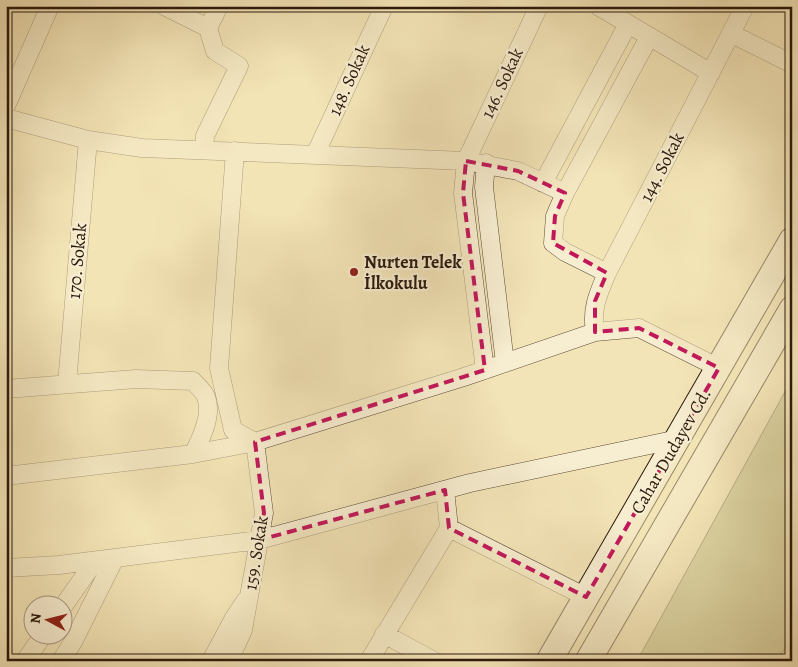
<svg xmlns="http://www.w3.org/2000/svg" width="798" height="667" viewBox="0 0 798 667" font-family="Alegreya,serif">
	<rect width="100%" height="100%" fill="#f3e4b7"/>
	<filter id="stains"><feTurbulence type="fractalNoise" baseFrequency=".004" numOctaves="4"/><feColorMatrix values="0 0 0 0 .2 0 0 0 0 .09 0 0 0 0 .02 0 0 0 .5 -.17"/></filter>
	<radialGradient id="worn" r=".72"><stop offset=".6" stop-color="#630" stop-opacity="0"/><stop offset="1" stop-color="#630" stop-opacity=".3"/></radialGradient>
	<path fill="#c0c28b" stroke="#766e4c" d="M792,379v258l-15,24h-140z"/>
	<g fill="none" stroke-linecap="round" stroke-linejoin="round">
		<g stroke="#5d4c37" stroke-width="19">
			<path id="street" d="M164,6l44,22 11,-22
				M598,6l113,67
				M732,34l60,30
				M6,106l44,-100
				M6,118l82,22 54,8 324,13 52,10 47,22 -10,23 -2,27 12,9 42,21
				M204,150l1,-14 34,-70 -24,-15 -7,-23
				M315,155l69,-149
				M486,163l-2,24 21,176
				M543,183l85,-159
				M565,193l84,-156
				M595,332c-4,-23 3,-38 12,-59l138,-267
				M485,370l-22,-177 3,-32 73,-155
				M67,383l21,-243
				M6,389l130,-10 57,2c4,5 11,10 13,16 7,18 -5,42 -13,57
				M6,476l187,-22 62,-12 209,-65 131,-45 44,-4 80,40
				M445,490l4,38
				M6,568l53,-3 200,-25 211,-57 208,-44
				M62,608l33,-47
				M384,634l50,27
				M25,661l19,-27
				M61,661l12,-19 42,-84
				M211,661l23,-43 12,-18
				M229,661l14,-31 21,-117 -9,-71 -22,-12 -14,-62 16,-217
				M369,661l80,-133 137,69"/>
		</g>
		<g stroke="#2b190c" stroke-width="27">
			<path id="secondary" d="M549,661l243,-421
				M588,661l204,-352"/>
		</g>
		<use href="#street" stroke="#f7edd0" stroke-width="18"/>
		<use href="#secondary" stroke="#f7edd0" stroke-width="25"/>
	</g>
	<path d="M0 0H798V667H0ZM466,161l52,10 47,22 -10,23 -2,27 54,30 -12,28v31l44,-4 80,40 -133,229 -137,-69 -4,-38 -186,50 5,-27 -9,-71 230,-72 -22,-177z" fill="#f3e4b7" fill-opacity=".55" fill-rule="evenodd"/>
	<path fill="none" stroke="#c2185b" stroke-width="4" stroke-dasharray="10 6" stroke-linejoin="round" d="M466,161l52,10 47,22 -10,23 -2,27 54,30 -12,28v31l44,-4 80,40 -133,229 -137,-69 -4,-38 -186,50 5,-27 -9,-71 230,-72 -22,-177z"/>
	<circle fill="#8f2418" stroke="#f7edd0" stroke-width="2" cx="354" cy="272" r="5"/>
	<g text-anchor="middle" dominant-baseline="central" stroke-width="4.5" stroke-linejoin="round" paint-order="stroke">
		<g font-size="18" fill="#2b190c" stroke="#f7edd0">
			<text transform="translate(349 80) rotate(-66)">148. Sokak</text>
			<text transform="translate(502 83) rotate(-65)">146. Sokak</text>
			<text transform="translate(662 167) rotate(-63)">144. Sokak</text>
			<text transform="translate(77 261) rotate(-85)">170. Sokak</text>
			<text transform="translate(671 451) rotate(-60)">Cahar Dudayev Cd.</text>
			<text transform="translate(256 553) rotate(-81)">159. Sokak</text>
		</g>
		<g font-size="18" font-weight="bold" fill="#2b190c" stroke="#f7edd0" text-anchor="start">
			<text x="364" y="262">Nurten Telek<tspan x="364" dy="21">İlkokulu</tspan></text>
		</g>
	</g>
	<rect width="798" height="667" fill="none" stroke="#f3e4b7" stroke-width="25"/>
	<rect x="8" y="8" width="783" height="652" fill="none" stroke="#2b190c" stroke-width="2.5"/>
	<rect x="12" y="12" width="773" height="642" fill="none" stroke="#2b190c"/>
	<g transform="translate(48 620) rotate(277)"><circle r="24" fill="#f7edd0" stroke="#a59882"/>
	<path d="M0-4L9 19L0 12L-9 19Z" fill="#8f2418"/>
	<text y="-8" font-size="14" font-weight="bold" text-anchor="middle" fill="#2b190c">N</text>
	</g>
	<rect width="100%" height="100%" filter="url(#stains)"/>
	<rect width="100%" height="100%" fill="url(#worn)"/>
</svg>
